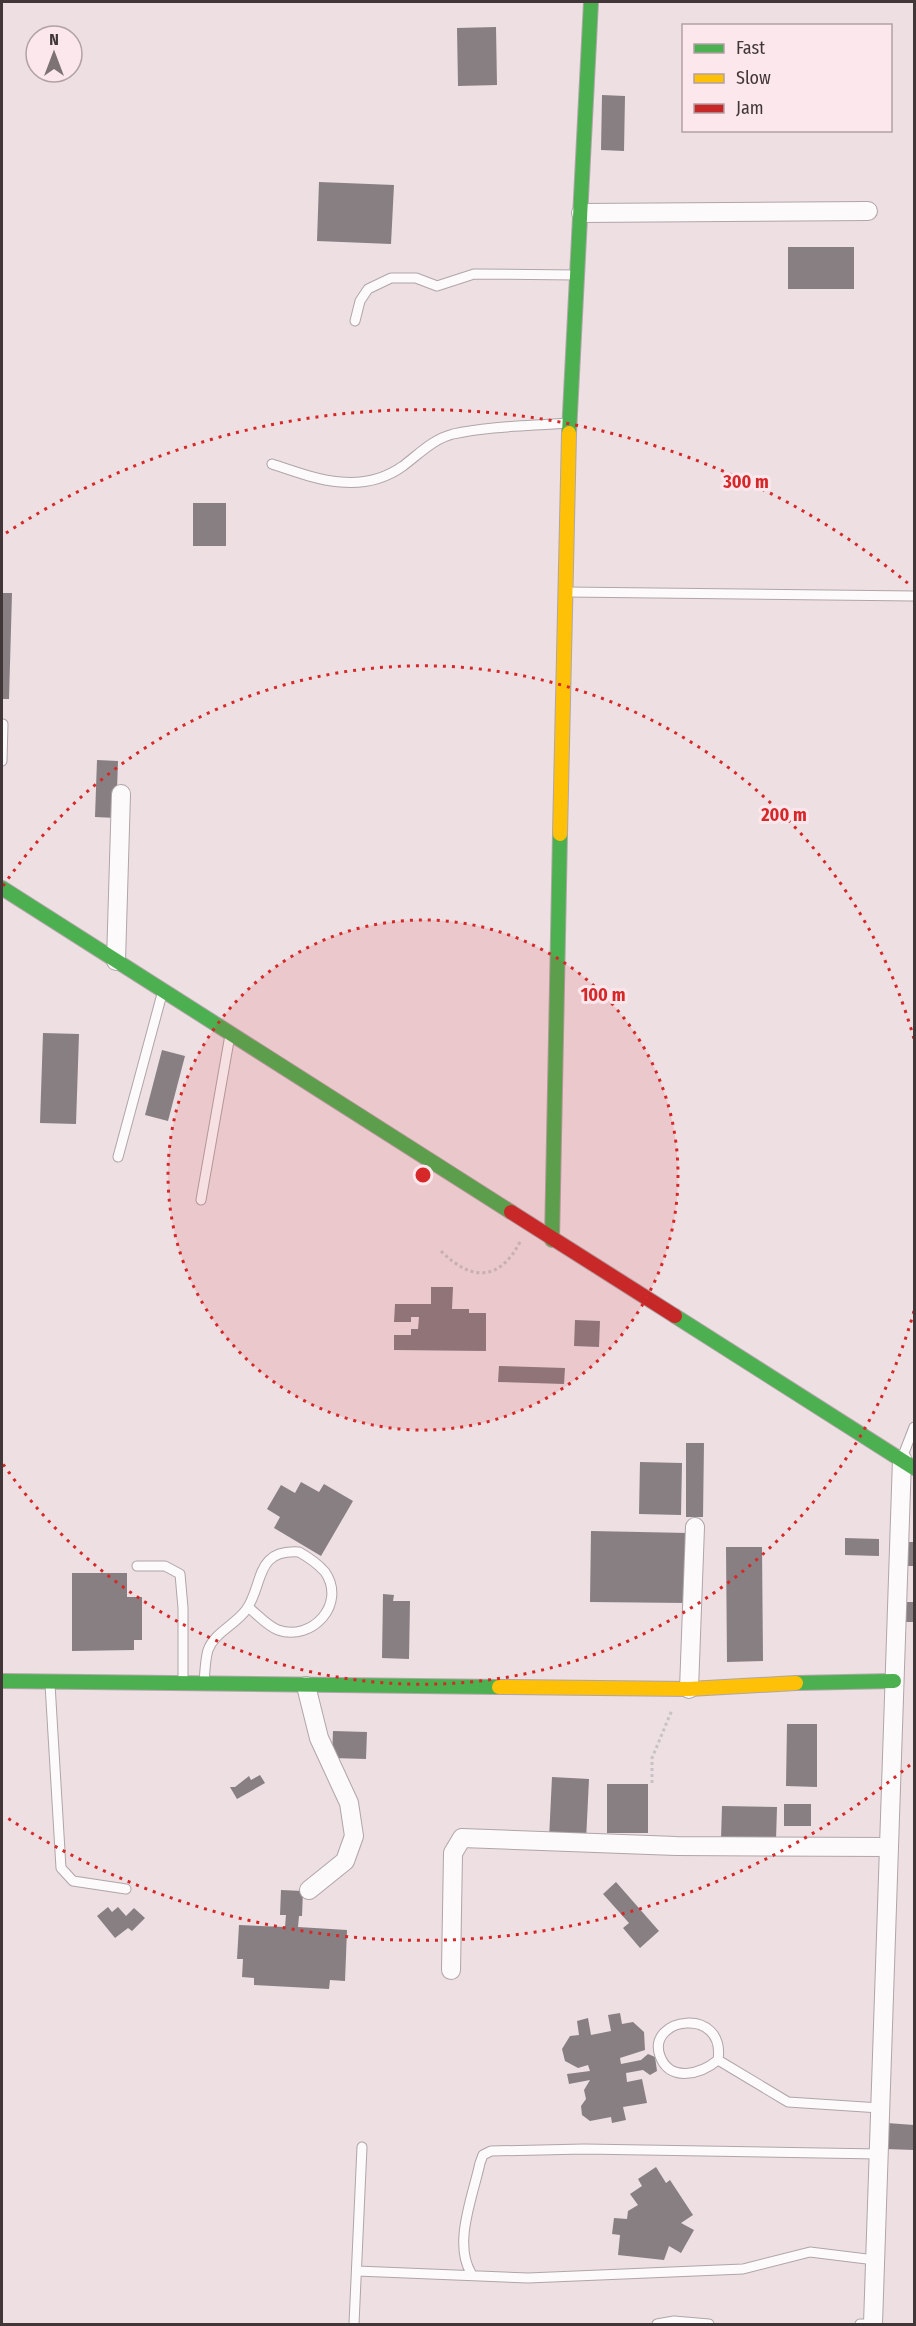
<svg xmlns="http://www.w3.org/2000/svg" width="916" height="2326" viewBox="0 0 916 2326" font-family="'Fira Sans Condensed',sans-serif">
	<rect width="100%" height="100%" fill="#eddfe2"/>
	<path fill="#887f83" d="M496,27l1,58 -39,1 -1,-58z
		M602,95l23,1 -1,55 -23,-1z
		M319,182l75,3 -3,59 -74,-3z
		M788,247h66v42h-66z
		M193,503h33v43h-33z
		M2,593h10l-3,106h-7z
		M97,760l21,1 -2,57 -21,-1z
		M43,1033l36,1 -3,90 -36,-1z
		M162,1050l23,6 -17,65 -23,-6z
		M431,1287h22l-1,22h17v4h17v38l-92,-1v-15h17v-6h7l1,-12h-8v5h-17l1,-18h36z
		M575,1320l25,1 -1,26 -25,-1z
		M499,1366l66,2 -1,16 -66,-2z
		M686,1443h18l-1,74h-17z
		M640,1462l42,1 -1,52 -42,-1z
		M301,1482l18,10 5,-8 29,17 -32,55 -47,-28 6,-11 -13,-8 14,-24 14,8z
		M591,1531l97,2 -1,70 -97,-1z
		M845,1538l34,1v17l-34,-1z
		M904,1542h10v24h-10z
		M726,1547h36l1,114 -36,1z
		M72,1573h55v24h15v43h-8v10l-62,1z
		M383,1594l11,1 -1,6h17l-1,58 -27,-1z
		M901,1602h13v20h-13z
		M787,1724h30v63l-31,-1z
		M333,1731l34,1 -1,27 -34,-1z
		M260,1775l5,8 -28,16 -7,-12h5l14,-11 2,4z
		M552,1777l37,2 -3,62 -37,-2z
		M607,1784h41v49h-41z
		M784,1804h27v22h-27z
		M722,1806l55,1 -1,33 -55,-1z
		M616,1882l43,49 -19,17 -17,-20 6,-5 -26,-29z
		M281,1890l22,1 -1,25h-3l-1,11 49,3 -2,51 -15,-1 -1,9 -75,-4v-7l-12,-1 1,-18h-6l2,-34 46,2 1,-12h-6z
		M108,1907l4,5 6,-5 8,9 8,-8 11,10 -13,13 -4,-3 -13,10 -18,-22z
		M620,2013l2,11 11,-2 11,10 1,18 -25,8 1,6 20,-4 7,-6 7,3 2,14 -7,4 -7,-5 -17,3 1,9 15,-3 5,24 -24,4 3,13 -14,3 -1,-6 -21,4 -8,-6 -1,-9 5,-7 -2,-9 6,-10 -21,4 -2,-10 23,-3 -2,-6 -10,3 -13,-7 -3,-12 8,-13 9,-1 -2,-14 11,-3 3,17 20,-4 -3,-16z
		M887,2123l27,2v25l-28,-1z
		M656,2167l10,16 4,-3 23,35 -12,8 13,7 -13,23 -12,-7 -5,14 -46,-5 2,-20 -8,-1 2,-16 13,1 1,-8 10,-6 -8,-11 12,-8 -4,-7z"/>
	<g fill="none" stroke-linecap="round" stroke-linejoin="round">
		<g stroke="#b0a5a8" stroke-width="11">
			<path id="lane" d="M355,321l5,-20 8,-12 23,-11h25l21,8 37,-12 102,1
				M272,464c44,15 89,32 131,2 16,-12 30,-27 50,-32 36,-8 77,-8 114,-11
				M567,592l347,4
				M2,761l1,-37
				M118,1157l44,-163
				M201,1200l29,-165
				M902,1458l12,-31
				M137,1566h28l15,8 3,34v74
				M204,1683c1,-11 1,-23 4,-33 6,-17 27,-25 38,-40 18,-25 8,-61 53,-58 9,5 19,12 26,20 22,32 -13,70 -47,58 -11,-4 -21,-16 -30,-23
				M50,1684l11,184 12,13 53,8
				M718,2060c-17,14 -48,23 -58,-4 -14,-39 66,-50 58,4l70,42 92,6
				M357,2271l171,7 215,-9 67,-17 65,8
				M471,2273c-18,-30 2,-77 9,-110l3,-8 8,-4 93,-2 295,5
				M354,2324l8,-177
				M657,2324l17,-3 35,3
				M860,2324h13"/>
		</g>
		<g stroke="#b0a5a8" stroke-width="20">
			<path id="street" d="M581,213l287,-2
				M116,961l5,-167
				M306,1686l13,52 30,65 5,33 -9,25 -36,29
				M689,1689l6,-162
				M451,1970l2,-117 9,-15 214,8 213,1
				M873,2324l29,-865"/>
		</g>
		<g stroke="#b0a5a8" stroke-width="16">
			<path id="fast" d="M569,433l22,-431
				M2,888l509,324
				M552,1240l8,-406
				M675,1316l239,152
				M2,1681l497,6
				M796,1683l98,-2"/>
		</g>
		<g stroke="#b0a5a8" stroke-width="16">
			<path id="slow" d="M560,834l9,-401
				M499,1687l190,2 107,-6"/>
		</g>
		<g stroke="#b0a5a8" stroke-width="16">
			<path id="jam" d="M511,1212l164,104"/>
		</g>
		<path stroke="#c7c2c3" stroke-width="3" stroke-dasharray="3 3" stroke-linecap="butt" d="M441,1251c30,30 58,31 79,-9
			M652,1783v-25l20,-48"/>
		<use href="#lane" stroke="#fcfafb" stroke-width="9"/>
		<use href="#street" stroke="#fcfafb" stroke-width="18"/>
		<use href="#fast" stroke="#4caf50" stroke-width="14"/>
		<use href="#slow" stroke="#ffc107" stroke-width="14"/>
		<use href="#jam" stroke="#c62828" stroke-width="14"/>
	</g>
	<circle cx="423" cy="1175" r="255" fill="#d62828" fill-opacity=".12"/>
	<g fill="none" stroke="#d62828" stroke-width="3" stroke-dasharray="3 6">
		<circle cx="423" cy="1175" r="255"/>
		<path d="M914 1311A510 510 0 0 1 3 1464M3 886A510 510 0 0 1 914 1039"/>
		<path d="M910 1765A765 765 0 0 1 6 1817M6 533A765 765 0 0 1 910 585"/>
	</g>
	<circle cx="423" cy="1175" r="9" fill="#d62828" stroke="#fce7ec" stroke-width="3"/>
	<g font-size="18" text-anchor="middle" font-weight="bold" fill="#d62828" stroke="#fce7ec" stroke-width="6" stroke-linejoin="round" paint-order="stroke">
		<text x="746" y="488">300 m</text>
		<text x="784" y="821">200 m</text>
		<text x="603" y="1001">100 m</text>
	</g>
	<rect width="916" height="2326" fill="none" stroke="#413739" stroke-width="6"/>
	<rect x="682" y="24" width="210" height="108" fill="#fce7ec" stroke="#b1a1a4" stroke-width="1.5"/>
	<rect x="694" y="44" width="30" height="9" fill="#4caf50" stroke="#b1a1a4" stroke-width="1.5"/>
	<text x="736" y="54" font-size="18" fill="#413739">Fast</text>
	<rect x="694" y="74" width="30" height="9" fill="#ffc107" stroke="#b1a1a4" stroke-width="1.5"/>
	<text x="736" y="84" font-size="18" fill="#413739">Slow</text>
	<rect x="694" y="104" width="30" height="9" fill="#c62828" stroke="#b1a1a4" stroke-width="1.5"/>
	<text x="736" y="114" font-size="18" fill="#413739">Jam</text>
	<g transform="translate(54 54)"><circle r="28" fill="#fce7ec" stroke="#b1a1a4" stroke-width="1.5"/>
	<path d="M0-4.5L10 22L0 15L-10 22Z" fill="#7d7274"/>
	<text y="-9" font-size="16" font-weight="bold" text-anchor="middle" fill="#413739">N</text>
	</g>
</svg>
